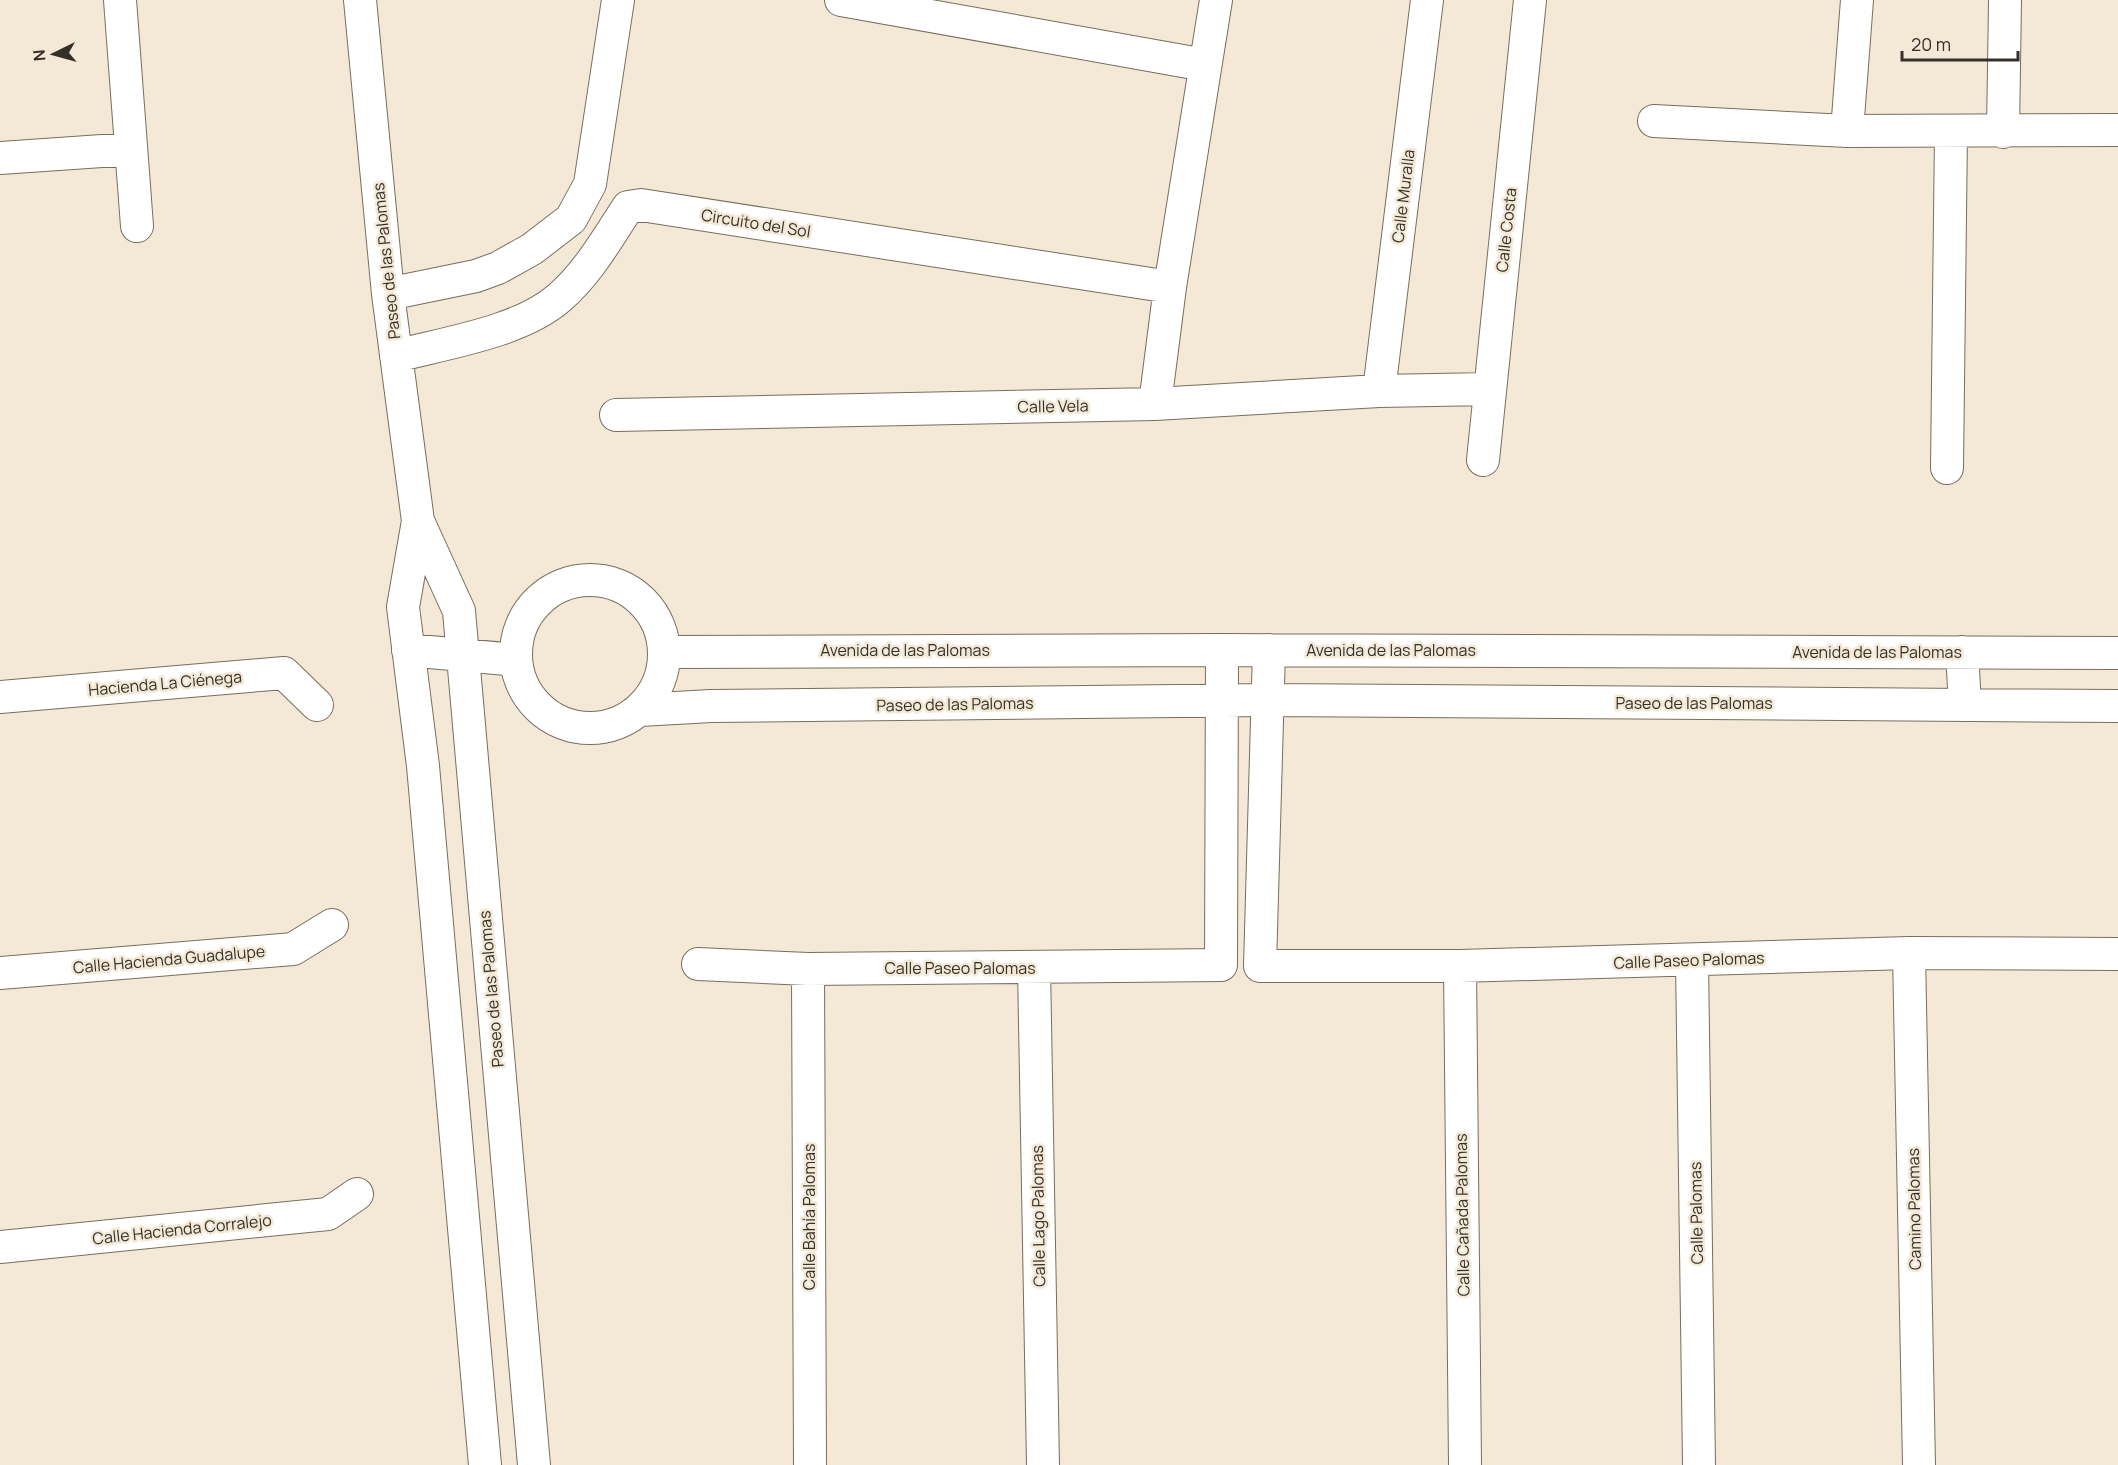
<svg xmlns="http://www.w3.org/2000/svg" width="2118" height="1465" viewBox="0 0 2118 1465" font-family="Manrope,sans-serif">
	<rect width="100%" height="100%" fill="#f4e9d6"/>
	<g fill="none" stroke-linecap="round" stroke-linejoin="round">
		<g stroke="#776e5d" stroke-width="34">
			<path id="minor" d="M120,0l17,226
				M360,0l28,294 30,227 41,90 75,854
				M841,0l364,65
				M1654,121l193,10 271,-1
				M1847,131l10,-131
				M2003,132l2,-132
				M0,158l131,-9
				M388,294l88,-18 22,-8 34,-19 39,-30 19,-35 28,-184
				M396,356c49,-13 124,-24 163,-58 29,-25 48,-59 69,-91l13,-2 529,82
				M1379,391l48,-391
				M1155,404l15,-117 46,-287
				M616,415l539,-11 224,-13 110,-2
				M1483,460l47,-460
				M1947,468l4,-336
				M418,521l-15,86 20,159 62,699
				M516 654a74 74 0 1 1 148 0a74 74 0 1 1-148 0Z
				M408,650l108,10
				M1269,650l-9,316h200l449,-13 209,1
				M664,652l558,-2 896,3
				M1962,652l3,53
				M0,697l284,-24 33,32
				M640,710l71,-4 558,-6 849,6
				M1909,953l10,512
				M1692,960l7,505
				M698,964l110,5 413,-4 1,-315
				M1460,966l5,499
				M1034,967l9,498
				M808,969l2,496
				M0,973l293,-24 39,-24
				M0,1247l328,-33 29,-20"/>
		</g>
		<use href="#minor" stroke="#fff" stroke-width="32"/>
	</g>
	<g text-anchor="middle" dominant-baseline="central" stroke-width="5" stroke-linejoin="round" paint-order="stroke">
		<g font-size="16" fill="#343029" stroke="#f4e9d6">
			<text transform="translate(1403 196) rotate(-83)">Calle Muralla</text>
			<text transform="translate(756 223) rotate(9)">Circuito del Sol</text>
			<text transform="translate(1506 230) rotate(-84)">Calle Costa</text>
			<text transform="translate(386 261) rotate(-96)">Paseo de las Palomas</text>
			<text transform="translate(1053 406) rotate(-1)">Calle Vela</text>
			<text x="905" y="650">Avenida de las Palomas</text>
			<text x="1391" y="650">Avenida de las Palomas</text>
			<text x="1877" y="652">Avenida de las Palomas</text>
			<text transform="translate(165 683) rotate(-5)">Hacienda La Ciénega</text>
			<text x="1694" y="703">Paseo de las Palomas</text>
			<text transform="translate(955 704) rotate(-1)">Paseo de las Palomas</text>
			<text transform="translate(169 959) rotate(-5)">Calle Hacienda Guadalupe</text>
			<text transform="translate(1689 960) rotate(-2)">Calle Paseo Palomas</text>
			<text x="960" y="968">Calle Paseo Palomas</text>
			<text transform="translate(491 989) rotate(-95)">Paseo de las Palomas</text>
			<text transform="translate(1914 1209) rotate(-91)">Camino Palomas</text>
			<text transform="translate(1696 1213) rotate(-91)">Calle Palomas</text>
			<text transform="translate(1462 1215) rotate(-91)">Calle Cañada Palomas</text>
			<text transform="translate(1038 1216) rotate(-91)">Calle Lago Palomas</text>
			<text transform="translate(809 1217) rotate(-90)">Calle Bahía Palomas</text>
			<text transform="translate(182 1229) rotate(-6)">Calle Hacienda Corralejo</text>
		</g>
	</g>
	<g transform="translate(54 54) rotate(265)" stroke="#f4e9d6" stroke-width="4.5" paint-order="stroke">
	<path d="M0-4.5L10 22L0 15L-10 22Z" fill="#343029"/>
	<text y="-9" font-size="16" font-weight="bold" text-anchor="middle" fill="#343029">N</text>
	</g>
	<path d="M1902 51v9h116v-9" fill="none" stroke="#343029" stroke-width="3"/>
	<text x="1911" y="51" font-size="18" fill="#343029" stroke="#f4e9d6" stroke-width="4.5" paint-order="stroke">20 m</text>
</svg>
